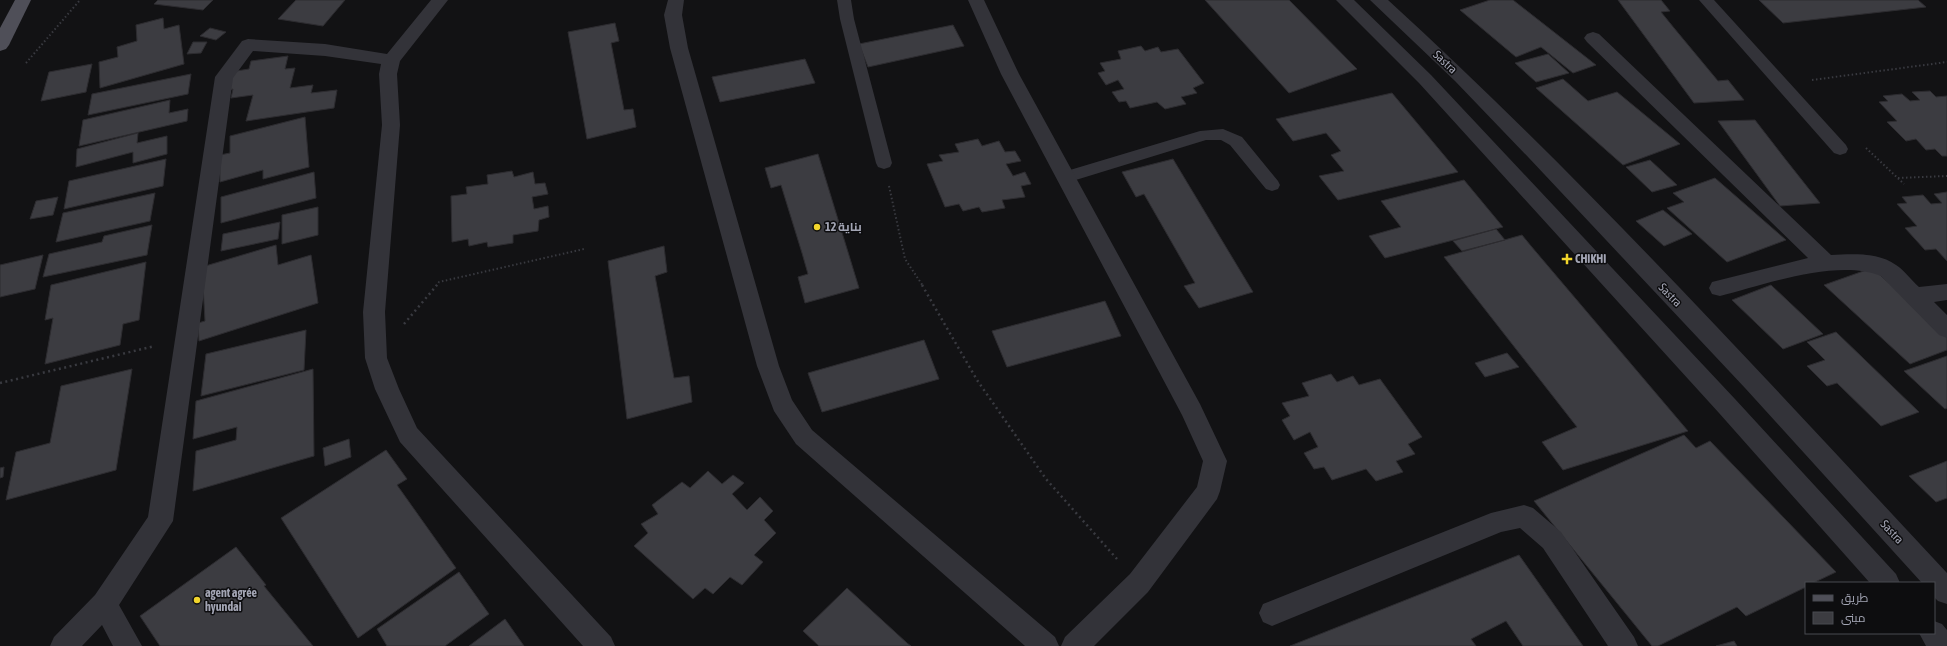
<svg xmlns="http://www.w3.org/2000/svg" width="1947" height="646" viewBox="0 0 1947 646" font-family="'Asap Condensed',Cairo,sans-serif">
	<rect width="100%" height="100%" fill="#121214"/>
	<path fill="#3c3c41" stroke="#2d2c30" d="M158,0h55l-10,10 -49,-6z
		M296,0h49l-22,26 -45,-7z
		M1205,0h84l68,69 -68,24z
		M1490,0h23l83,65 -23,8 -32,-26 -25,10 -56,-47z
		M1618,0h43l9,11 -9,1 13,16 44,53 10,-1 16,20 -50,3z
		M1759,0h159l8,7 -143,16z
		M163,18l1,11 15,-4 5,39 -84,24 -1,-26 19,-5 -1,-10 20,-6 -1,-16z
		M615,23l4,18 -8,2 13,67 9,-1 3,18 -49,12 -19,-107z
		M953,25l11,21 -96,21 -9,-23z
		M210,28l16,4 -10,8 -16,-4z
		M193,42h14l-6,11 -14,1z
		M1141,46l4,5 13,-4 3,5 17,-3 26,34 -11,5 4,5 -16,4 5,7 -21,5 -8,-7 -27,6 -4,-7 -7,1 -7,-10 12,-3 -6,-9 -12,5 -8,-12 7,-2 -5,-8 21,-4 -3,-8z
		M1548,54l21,19 -33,9 -21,-19z
		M288,56l-3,13 10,-1 -5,20 23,-3 -2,8 26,-3 -3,18 -88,13 7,-26 -22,3 2,-9 -8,2 5,-19 19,-3 2,-8z
		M805,59l10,24 -95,19 -8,-25z
		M92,64l-6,28 -45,9 8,-29z
		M191,74l-3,20 -100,21 4,-21z
		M1563,79l25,22 29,-9 63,52 -57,21 -87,-77z
		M1930,91l6,6 11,-1v60h-5l-7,-7 -9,1 -10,-11 -10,2 -19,-19 10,-1 -18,-19 9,-1 -5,-5 19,-2 8,7 10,-1 -8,-8z
		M1392,93l66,79 -120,28 -19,-24 25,-5 -13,-16 10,-4 -15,-18 -33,8 -17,-22z
		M170,100l-1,13 19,-4 -1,12 -108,25 4,-26z
		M305,117l4,50 -46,12v-9l-43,12v-27l10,-2v-17z
		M1755,120l31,40 34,43 -40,3 -62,-85z
		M138,133l-1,10 30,-7v18l-34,9v-11l-57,15 1,-18z
		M978,139l4,7 17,-5 6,11 10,-1 6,10 -15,3 7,12 12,-4 6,12 -10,2 4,11 -23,3 3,8 -23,4 -3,-5 -16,4 -4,-7 -14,3 -18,-43 16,-3 -4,-6 20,-3 -4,-8z
		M818,154l41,134 -54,15 -7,-26 10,-3 -6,-21 -21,-68 -10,3 -6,-20z
		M166,159l-3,27 -99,23 5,-28z
		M1173,159l80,133 -54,16 -15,-22 11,-3 -51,-89 -8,3 -14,-25z
		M1650,160l27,25 -25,7 -26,-25z
		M512,171l2,6 19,-5 2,12 10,-1 3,11 -16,3 2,12 14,-3 1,11 -10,3 -1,11 -25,4v8l-25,4 -1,-5 -18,4 -1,-7 -16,3 -1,-46 16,-2 -1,-7 22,-3 -1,-9z
		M314,172l2,26 -95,25v-26z
		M1715,178l71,62 -59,22 -60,-54 17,-6 -11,-9z
		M1464,180l39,47 -118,31 -16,-22 32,-9 -20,-26z
		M1947,192v69l-11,-12 -11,1 -20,-22 12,-2 -20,-22 10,-1 -5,-6 21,-2 8,9 11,-1 -8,-9z
		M155,193l-5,28 -94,21 7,-29z
		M58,197l-5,18 -23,4 6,-18z
		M318,207v28l-36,9v-29z
		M1663,210l29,24 -28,12 -28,-25z
		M280,222l-2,17 -57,12 2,-17z
		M152,225l-5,30 -104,22 6,-23 53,-12 2,-6z
		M1496,229l9,11 -43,11 -9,-10z
		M1522,235l9,11 157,185 -125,39 -21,-28 35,-15 -133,-170z
		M276,245l2,20 33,-10 7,48 -119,38 -1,-18 7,-2 -3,-54z
		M664,246l3,26 -12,4 19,102 15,-2 3,26 -65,17 -19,-158z
		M43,255l-8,34 -35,8v-32z
		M146,262l-7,58 -16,4 -3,21 -75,19 8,-46 -8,2 6,-35z
		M1872,268l75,66v16l-37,14 -86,-79z
		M1771,285l52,49 -40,15 -51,-49z
		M1105,301l16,35 -114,31 -15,-36z
		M306,330l-2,40 -103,26 5,-42z
		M1836,332l83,80 -38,14 -44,-43 -10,3 -20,-20 18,-6 -18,-18z
		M924,340l15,39 -117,33 -14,-39z
		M1507,353l12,14 -34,10 -10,-14z
		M1947,356v52l-2,1 -41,-38z
		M132,369l-16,101 -110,30 10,-48 34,-9 11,-57z
		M313,369l1,87 -121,35 3,-40 40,-11 1,-13 -44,12 3,-38z
		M1331,374l6,8 16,-6 6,9 21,-6 42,58 -14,7 7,10 -19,7 7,11 -27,9 -10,-12 -34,11 -8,-13 -10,2 -10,-16 14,-6 -8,-15 -16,8 -12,-20 8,-4 -8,-13 27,-7 -7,-13z
		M1684,435l12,13 14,-7 126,131 -23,11h-7v4l-60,29 -9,-9 -79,39h-6l-118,-145z
		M349,439l2,18 -26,9 -2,-18z
		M386,450l21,29 -10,6 59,83 -98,70 -77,-120z
		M1947,461v37l-11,4 -27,-26z
		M4,467l-1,10 -3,1v-10z
		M708,471l14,13 11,-9 11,8 -12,11 15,16 13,-13 13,14 -9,9 12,13 -22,22 9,7 -21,23 -12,-8 -17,17 -8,-6 -12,11 -59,-53 14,-13 -7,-9 17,-10 -6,-9 30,-23 8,6z
		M236,547l30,38 -2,1 49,60h-153l-20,-30z
		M1519,555l64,91h-60l-17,-25 -35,18 5,7h-186z
		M459,572l30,42 -44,32h-58l-10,-17z
		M847,588l60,55 4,3h-92l-16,-15z
		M505,619l19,27h-55z
		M1734,641l3,5h-21z"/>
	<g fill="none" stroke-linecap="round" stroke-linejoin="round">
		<path stroke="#393a40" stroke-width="2" stroke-dasharray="1.5 2.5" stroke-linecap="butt" d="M26,63l54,-63
			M1812,80l135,-18
			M1866,148l38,36
			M1898,178l49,-2
			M889,186l16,73 18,27
			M436,286l3,-4 145,-33"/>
		<path stroke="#393a40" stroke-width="2.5" stroke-dasharray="2 3.5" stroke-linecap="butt" d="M922,285l55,95 69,99 71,80
			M404,324l33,-39
			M0,383l155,-37"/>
		<path fill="#333339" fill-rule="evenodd" d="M837,0h14l3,19 38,144 -2,4 -6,2 -6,-2 -2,-4 -36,-144z
			M1699,0h15l132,145 2,4 -2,4 -6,2 -6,-2z
			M1223,129l19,8 36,44 2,4 -2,4 -6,2 -6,-2 -36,-44 -9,-5h-15l-140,43 -6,-2 -2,-4 2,-4 140,-42z"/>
		<path fill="#333339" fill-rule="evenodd" d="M431,0h17l-48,61 -3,13 3,51 -15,187 2,46 12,31 18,39 194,209 4,9h-32l-183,-204 -25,-53 -10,-31 -2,-46 19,-187 -3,-51 2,-10 -56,-8 -72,-5 -20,27 -60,443 -54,84 23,41h-29l-11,-21 -20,21h-32l4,-9 41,-42 53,-78 67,-440 27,-36 6,-2 77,5 62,10z
			M668,0h16l-2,15 6,33 91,318 13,34 20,30 243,207 4,9h-34l-229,-202 -22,-33 -17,-45 -87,-318 -6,-33z
			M968,0h16l35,74 181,330 27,57 -7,30 -3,8 -69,93 -54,54h-33l4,-9 65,-63 67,-87 6,-26 -21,-46 -181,-341z
			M1593,32l6,2 232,221c21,-1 47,-3 65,10 8,5 15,15 23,22l28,-3v16l-13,2 13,13v23l-8,-3 -58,-59c-44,-18 -117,9 -161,20l-8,-2 -3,-6 3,-6 96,-24 -221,-216 -3,-4 3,-4z
			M1524,505l9,3 28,24 73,105 4,9h-30l-65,-98 -23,-20 -19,4 -229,94 -9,-4 -4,-9 4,-9 228,-91z"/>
		<path fill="#333339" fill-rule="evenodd" d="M1336,0h18l77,75 304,324 161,175 4,9h-30l-151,-170 -300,-330z
			M1370,0h18c197,180 377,378 559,573v31l-9,-3 -4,-4v-14h-12l-177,-195 -216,-230 -74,-77z
			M1934,621l8,3 5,6v16h-21l-7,-13h15z"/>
		<path fill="#4f4f58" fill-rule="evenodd" d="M15,0h16l-22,45 -3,4 -6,2v-23z"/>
	</g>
	<g fill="#f2d52c" stroke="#0d0d0f" stroke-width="1.5">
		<circle cx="817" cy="227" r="4"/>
		<path d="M1565 253h4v4h4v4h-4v4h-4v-4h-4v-4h4z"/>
		<circle cx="197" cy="600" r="4"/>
	</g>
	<g text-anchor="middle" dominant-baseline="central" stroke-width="3" stroke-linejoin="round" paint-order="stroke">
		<g font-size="12" fill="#a3a5b4" stroke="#0d0d0f">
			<text transform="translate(1445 62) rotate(43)">Sastra</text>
			<text transform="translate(1670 295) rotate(46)">Sastra</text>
			<text transform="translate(1892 532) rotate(47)">Sastra</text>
		</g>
		<g font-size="12" font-weight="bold" fill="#a3a5b4" stroke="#0d0d0f" text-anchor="start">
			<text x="825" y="227">بناية 12</text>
			<text x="1575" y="259">CHIKHI</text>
			<text x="205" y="593">agent agrée<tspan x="205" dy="14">hyundai</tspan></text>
		</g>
	</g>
	<rect x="1805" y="582" width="130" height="52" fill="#0d0d0f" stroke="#494a51"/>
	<rect x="1813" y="595" width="20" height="6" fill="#4f4f58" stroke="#494a51"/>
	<text x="1841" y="602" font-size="12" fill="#a3a5b4">طريق</text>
	<rect x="1813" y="612" width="20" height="12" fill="#3c3c41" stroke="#494a51"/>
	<text x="1841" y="622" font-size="12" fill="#a3a5b4">مبنى</text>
</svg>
